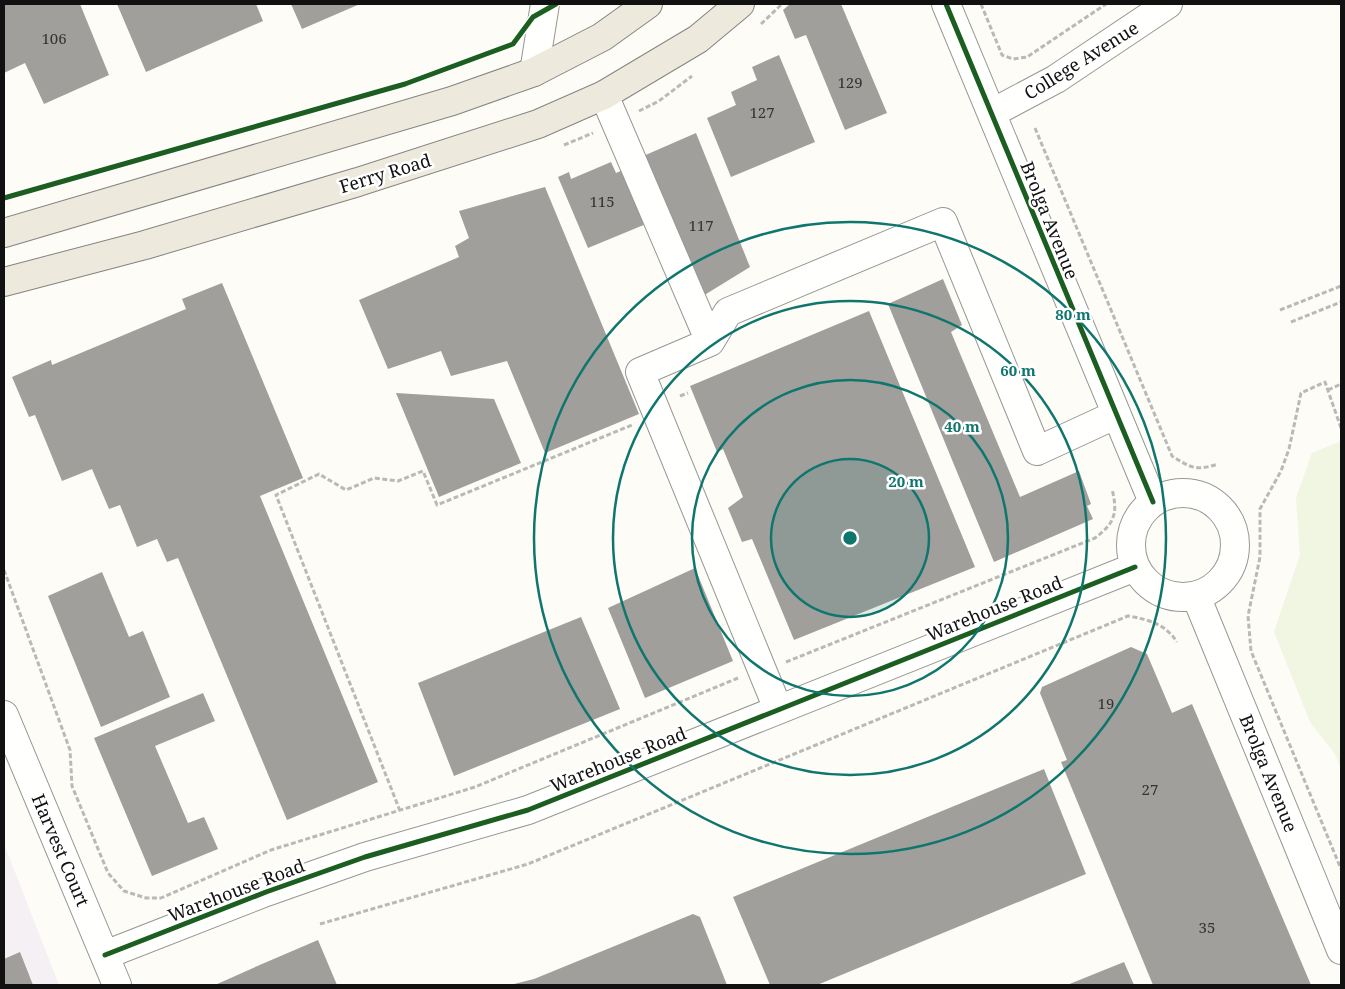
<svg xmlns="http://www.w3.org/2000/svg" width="1345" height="989" viewBox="0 0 1345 989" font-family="'Noto Serif',serif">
	<rect width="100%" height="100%" fill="#fdfcf7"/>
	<path fill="#f5f0f3" d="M4,844l55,141h-55z"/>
	<path fill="#f0f6e1" d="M1341,441v327l-6,-14 -25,-32 -36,-90 26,-77 -4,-57 16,-45z"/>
	<path fill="#a19f9c" d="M4,4h76l29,71 -65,29 -19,-41 -21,10z
		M117,4h139l7,17 -117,51z
		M291,4h69l-58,25z
		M790,4h51l46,109 -42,17 -39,-95 -11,4 -12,-29z
		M779,55l36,87 -84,35 -24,-59 29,-13 -5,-13 26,-12 -5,-13z
		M696,133l54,134 -52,32 -57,-142z
		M611,162l5,11 7,-3 23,54 -58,24 -30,-71 11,-5 2,7z
		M545,187l94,227 -94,39 -38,-92 -56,15 -10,-25 -53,18 -29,-69 100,-43 -4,-11 14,-8 -10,-27z
		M943,279l19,46 -11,7 69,165 59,-26 12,33 -4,2 6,13 -99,43 -106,-258z
		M222,283l81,195 -43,18 118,286 -91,38 -109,-262 -11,4 -10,-23 -20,8 -17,-42 -11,4 -17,-40 -30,12 -27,-66 -6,2 -17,-40 39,-17 1,5 134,-56 -4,-10z
		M869,311l106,256 -181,73 -42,-101 -10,3 -14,-34 15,-11 -20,-48 -6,3 -27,-66z
		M396,393l98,6 27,64 -82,34z
		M695,568l38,93 -88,37 -37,-90z
		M102,572l27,65 14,-6 27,66 -69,30 -53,-131z
		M581,617l39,92 -166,67 -36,-93z
		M1131,647l16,7 25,59 20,-9 119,281h-158l-92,-223 6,-2 -27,-67 2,-6z
		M203,693l12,28 -60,25 33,77 16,-6 14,32 -66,27 -58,-138z
		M1044,769l42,105 -269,111h-47l-37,-88z
		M693,914l7,3 27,68h-217l24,-6z
		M318,940l19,45h-122l47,-21z
		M20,952l13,33h-29v-26z
		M1124,962l10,23h-67z"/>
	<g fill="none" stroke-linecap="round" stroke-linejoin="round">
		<g stroke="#979795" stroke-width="30">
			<path id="minor" d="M946,4l207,498
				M534,72l11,-68
				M604,95l106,247
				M992,113l64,-34 112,-75
				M1131 545a52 52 0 1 1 104 0a52 52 0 1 1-104 0Z
				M1196,596l145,354
				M778,709l-138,-337 70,-30 18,-30 215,-90 94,229 78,-36
				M4,715l113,270
				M105,955l161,-63 99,-35 163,-47 607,-243"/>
		</g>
		<g stroke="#858482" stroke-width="30">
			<path id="major" d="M4,233l448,-132 82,-29 68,-35 46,-33
				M4,282l141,-37 213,-63 180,-58 66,-29 94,-56 42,-35"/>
		</g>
		<path stroke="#b9b9b8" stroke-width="3" stroke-dasharray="5 2.5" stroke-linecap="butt" d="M981,4l21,51 11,4 14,-2 79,-53
			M761,24l21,-20
			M639,111l20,-10 33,-25
			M1035,128l137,328c19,12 24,15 46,8
			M564,145l29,-12
			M1280,310l61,-24
			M1291,322l50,-20
			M1328,390l13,-6
			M680,396l8,-3
			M1341,428l-16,-46 -24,11 -12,56 -8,22 -21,38v48l-12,59 3,35 90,218
			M4,570l66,180 2,36 36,87 16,18 22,7h15l110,-48 204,-63 263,-109
			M786,662l309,-124c20,-15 23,-25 17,-49
			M400,811l-124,-316 43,-21 27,16 28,-12 24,3 25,-10 14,34 195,-80
			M320,924l208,-60 600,-248c22,4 37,8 49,26"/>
		<use href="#minor" stroke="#fffffe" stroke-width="28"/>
		<use href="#major" stroke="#ede9dc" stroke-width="28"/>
		<g stroke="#fff" stroke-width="8">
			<path id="cycleway" d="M946,4l207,498
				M4,198l401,-114 108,-40 20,-27 23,-13
				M105,955l161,-63 99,-35 163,-47 607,-243"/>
		</g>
		<use href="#cycleway" stroke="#1b5e20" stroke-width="5"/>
	</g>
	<circle cx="850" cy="538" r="79" fill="#0f766e" fill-opacity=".12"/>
	<g fill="none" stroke="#0f766e" stroke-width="2.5">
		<circle cx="850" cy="538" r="79"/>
		<circle cx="850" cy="538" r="158"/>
		<circle cx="850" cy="538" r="237"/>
		<circle cx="850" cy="538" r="316"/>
	</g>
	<g text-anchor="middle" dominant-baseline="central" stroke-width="5" stroke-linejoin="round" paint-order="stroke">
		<g font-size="15" fill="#353434">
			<text x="54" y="38">106</text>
			<text x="850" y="82">129</text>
			<text x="762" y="112">127</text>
			<text x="602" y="201">115</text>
			<text x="701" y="225">117</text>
			<text x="1106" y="703">19</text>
			<text x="1150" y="789">27</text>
			<text x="1207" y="927">35</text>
		</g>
		<g font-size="18" fill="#111" stroke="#fff">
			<text transform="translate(1081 60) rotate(-32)">College Avenue</text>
			<text transform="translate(385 173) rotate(-17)">Ferry Road</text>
			<text transform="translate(1050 220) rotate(68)">Brolga Avenue</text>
			<text transform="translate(994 608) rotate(-22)">Warehouse Road</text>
			<text transform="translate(618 759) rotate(-22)">Warehouse Road</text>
			<text transform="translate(1269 773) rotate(68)">Brolga Avenue</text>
			<text transform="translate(61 850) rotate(67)">Harvest Court</text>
			<text transform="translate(236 890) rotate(-21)">Warehouse Road</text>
		</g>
	</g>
	<circle cx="850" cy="538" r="8" fill="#0f766e" stroke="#fff" stroke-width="2.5"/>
	<g font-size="15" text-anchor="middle" font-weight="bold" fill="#0f766e" stroke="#fff" stroke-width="5" stroke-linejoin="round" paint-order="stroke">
		<text x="1073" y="320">80 m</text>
		<text x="1018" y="376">60 m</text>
		<text x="962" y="432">40 m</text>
		<text x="906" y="487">20 m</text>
	</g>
	<rect width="1345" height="989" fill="none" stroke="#111111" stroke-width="10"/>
</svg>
